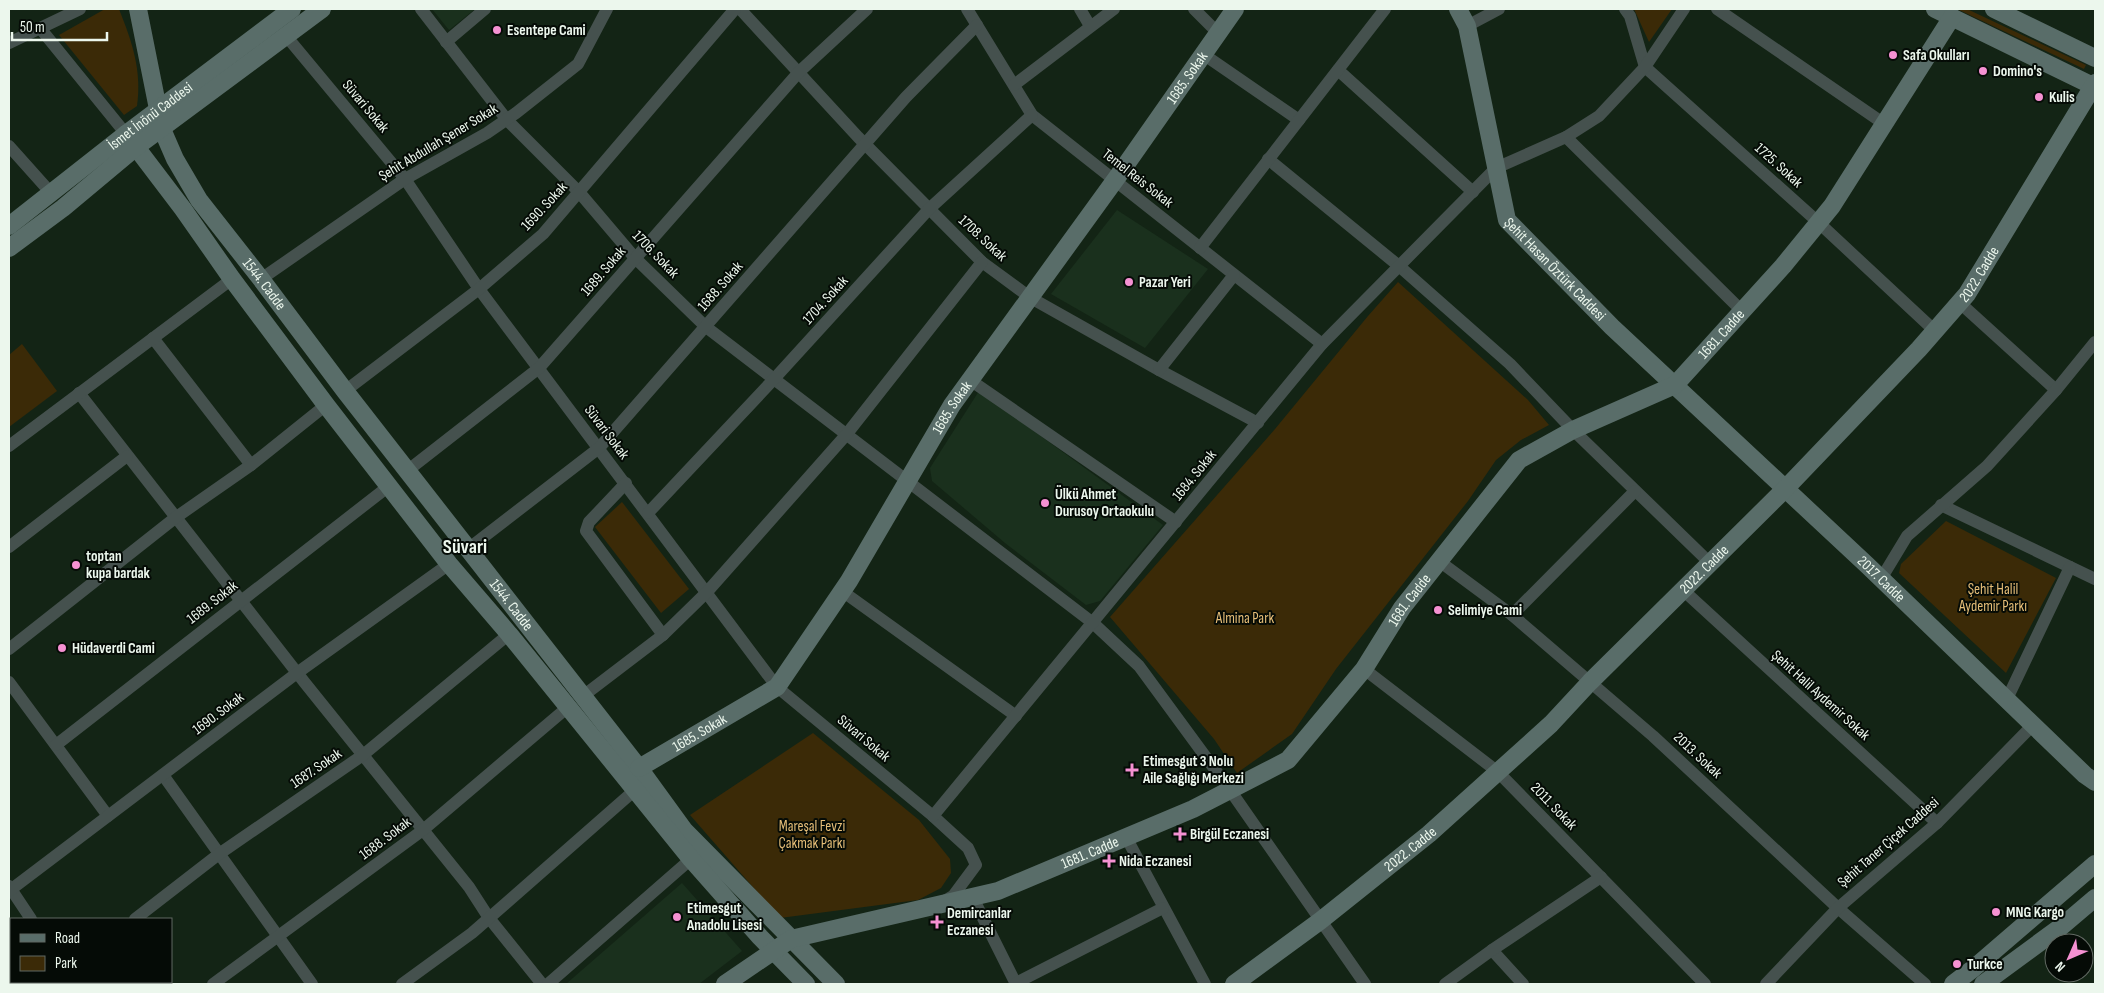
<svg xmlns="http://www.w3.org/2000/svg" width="2104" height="993" viewBox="0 0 2104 993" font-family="'Sofia Sans Condensed',sans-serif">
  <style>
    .built { fill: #1a301d }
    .green { fill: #3b2a07 }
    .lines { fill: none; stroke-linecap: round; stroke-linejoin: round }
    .street { stroke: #45514e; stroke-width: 12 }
    .secondary { stroke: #596d69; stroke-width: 18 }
    .poi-dot { fill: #f591d2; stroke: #050b06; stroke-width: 2 }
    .labels { text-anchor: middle; stroke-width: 4; stroke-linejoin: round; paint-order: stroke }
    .poi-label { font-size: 15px; font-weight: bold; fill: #ecf7ed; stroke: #050b06; text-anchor: start }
    .street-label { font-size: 15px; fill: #ecf7ed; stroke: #050b06 }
    .park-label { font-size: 15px; fill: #e6be78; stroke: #050b06 }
    .district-label { font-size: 20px; font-weight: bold; fill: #ecf7ed; stroke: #050b06 }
  </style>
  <rect width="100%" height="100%" fill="#132415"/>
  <g class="built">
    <path d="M432 9H475L449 30Z"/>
    <path d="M1117 210 1208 269 1145 348 1051 294Z"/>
    <path d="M979 391 1163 525 1100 601 1086 605 1005 543 932 481 930 468Z"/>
    <path d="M682 883 742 951 699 984H566Z"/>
  </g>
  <g class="green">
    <path d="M105 9H119C132 42 142 70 137 106L124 115 59 35Z"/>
    <path d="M1634 9H1672L1649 42Z"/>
    <path d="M1957 9H1967L2086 65 2084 69Z"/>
    <path d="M1398 282 1528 400 1549 425 1521 440 1496 460 1468 501 1336 669 1292 734 1237 773 1214 739 1110 617 1275 429 1368 316Z"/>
    <path d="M22 344 57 391 9 427V355Z"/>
    <path d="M622 502 689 589 661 613 595 527Z"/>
    <path d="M1946 521 2056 578 2006 673 1899 573 1901 564Z"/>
    <path d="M813 733 919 820 950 859 951 873 941 888 918 900 780 918 690 815Z"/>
  </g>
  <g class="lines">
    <g class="street">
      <path d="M421 9 507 120 579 192 635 258 706 327 1093 623 1139 666 1230 790 1365 984"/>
      <path d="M740 9 858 137 982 262 1031 298 1159 370 1258 423"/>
      <path d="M967 9 1032 115 1322 344"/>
      <path d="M1080 9 1090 26"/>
      <path d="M1194 9 1218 33"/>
      <path d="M1625 9 1630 16 1645 67 1818 222 1935 331"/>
      <path d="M1717 9 1883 123"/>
      <path d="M1467 26 1499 9"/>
      <path d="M40 28 126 134"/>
      <path d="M287 37 405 179 479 289 777 687 933 816 968 848 976 865 953 896 943 902"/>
      <path d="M446 42 485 9"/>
      <path d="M9 43 80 9"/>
      <path d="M1203 54 1299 120"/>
      <path d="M1338 70 1473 192"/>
      <path d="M1014 85 1114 9"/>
      <path d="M1566 137 1742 311"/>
      <path d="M9 146 51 193"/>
      <path d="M1268 159 1399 266 1510 364 1573 430 1710 563"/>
      <path d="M1200 248 1385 9"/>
      <path d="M261 279 405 179 487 133 516 113 578 64 607 9"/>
      <path d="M1960 303 2056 390"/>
      <path d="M153 338 251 465"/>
      <path d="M1159 370 1234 275"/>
      <path d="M970 380 1176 522"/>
      <path d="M345 391 479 289 543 234 735 9"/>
      <path d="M79 393 305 683 469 887 489 918 542 984"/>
      <path d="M9 446 232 279"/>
      <path d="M407 471 539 368 799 72 867 9"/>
      <path d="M626 483 589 522 586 531 663 635"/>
      <path d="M1941 505 2095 579"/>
      <path d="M648 513 774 379 929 209 1032 115"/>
      <path d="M9 547 127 456"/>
      <path d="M468 549 599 448 906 97 977 25"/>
      <path d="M1439 561 1512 615 1653 736 1838 908 1925 984"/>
      <path d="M1881 579 1907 536 1987 466 2056 390 2095 342"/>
      <path d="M1683 590 1937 823"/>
      <path d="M842 591 1016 716"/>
      <path d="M1512 615 1635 491"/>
      <path d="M9 649 175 518 251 465 326 405"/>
      <path d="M1364 669 1498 772 1705 984"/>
      <path d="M9 682 108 816"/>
      <path d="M583 696 663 635 707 592 846 435 982 262"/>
      <path d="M2007 699 2070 567"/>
      <path d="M56 745 389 486"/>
      <path d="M163 775 312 984"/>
      <path d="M933 816 1322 344 1496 168 1566 137 1599 116 1645 67 1684 9"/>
      <path d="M1126 837 1205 984"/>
      <path d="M9 886 31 919"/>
      <path d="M9 891 297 673 449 564"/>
      <path d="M973 898 1016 984"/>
      <path d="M135 919 219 854 363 755 509 634"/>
      <path d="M1492 950 1523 984"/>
      <path d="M73 982 74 984"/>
      <path d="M1016 983 1163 908"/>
      <path d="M213 984 423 830 568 707"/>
      <path d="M402 984 472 933 635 790"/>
      <path d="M548 984 691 859"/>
      <path d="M1445 984 1492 950 1601 877"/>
      <path d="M1766 984 1838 908 1937 823 2033 725"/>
    </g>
    <g class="secondary">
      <path id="s1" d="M138 9 162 129 175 159 199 200 261 279 345 391 639 768 684 830 836 984"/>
      <path id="s2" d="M1458 9 1467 26 1507 220 1612 327 1867 565 2085 775 2095 782"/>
      <path d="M1935 9 2095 87"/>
      <path d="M1994 9 2095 58"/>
      <path d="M126 134 183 209 232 279 326 405 449 564 509 634 691 859 760 937 806 984"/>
      <path id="s3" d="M9 226 126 134 292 9"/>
      <path d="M9 248 63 208 136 147 322 9"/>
      <path id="s4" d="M639 768 777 687 849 581 952 405 1118 176 1235 9"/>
      <path id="s5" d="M725 984 791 939 998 891 1193 809 1288 760 1364 669 1402 608 1519 460 1573 430 1675 385 1783 266 1832 206 1952 17"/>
      <path id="s6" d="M1234 984 1320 921 1429 834 1551 724 1590 682 1786 488 1919 349 1967 294 2095 83"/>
      <path d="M1953 984 1974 968 2095 864"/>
      <path d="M1983 984 2062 926 2095 898"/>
    </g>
  </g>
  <g class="poi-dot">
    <circle cx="497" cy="30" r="5"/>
    <circle cx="1893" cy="55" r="5"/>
    <circle cx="1983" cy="71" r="5"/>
    <circle cx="2039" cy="97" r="5"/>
    <circle cx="1129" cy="282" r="5"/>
    <circle cx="1045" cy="503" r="5"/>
    <circle cx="76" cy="565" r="5"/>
    <circle cx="1438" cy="610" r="5"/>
    <circle cx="62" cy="648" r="5"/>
    <path d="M1129.5 762.5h5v5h5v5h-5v5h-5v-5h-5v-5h5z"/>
    <path d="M1177.5 826.5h5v5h5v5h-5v5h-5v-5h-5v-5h5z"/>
    <path d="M1106.5 853.5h5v5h5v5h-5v5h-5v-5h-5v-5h5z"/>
    <circle cx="1996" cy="912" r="5"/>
    <circle cx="677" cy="917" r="5"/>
    <path d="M934.5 914.5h5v5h5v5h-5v5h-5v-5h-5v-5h5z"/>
    <circle cx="1957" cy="964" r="5"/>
  </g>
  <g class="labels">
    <g class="poi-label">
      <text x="507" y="35">Esentepe Cami</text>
      <text x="1903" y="60">Safa Okulları</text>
      <text x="1993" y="76">Domino's</text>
      <text x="2049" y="102">Kulis</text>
      <text x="1139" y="287">Pazar Yeri</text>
      <text x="1055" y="499">Ülkü Ahmet<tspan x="1055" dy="17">Durusoy Ortaokulu</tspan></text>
      <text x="86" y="561">toptan<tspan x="86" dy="17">kupa bardak</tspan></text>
      <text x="1448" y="615">Selimiye Cami</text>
      <text x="72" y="653">Hüdaverdi Cami</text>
      <text x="1143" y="766">Etimesgut 3 Nolu<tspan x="1143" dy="17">Aile Sağlığı Merkezi</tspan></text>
      <text x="1190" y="839">Birgül Eczanesi</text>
      <text x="1119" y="866">Nida Eczanesi</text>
      <text x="687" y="913">Etimesgut<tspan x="687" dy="17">Anadolu Lisesi</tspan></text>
      <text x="2006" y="917">MNG Kargo</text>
      <text x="947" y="918">Demircanlar<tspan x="947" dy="17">Eczanesi</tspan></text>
      <text x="1967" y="969">Turkce</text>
    </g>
    <g class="street-label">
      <text dy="5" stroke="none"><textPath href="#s4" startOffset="895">1685. Sokak</textPath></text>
      <text transform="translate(366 106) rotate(50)" y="5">Süvari Sokak</text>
      <text dy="5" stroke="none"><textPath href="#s3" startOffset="179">İsmet İnönü Caddesi</textPath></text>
      <text transform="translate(438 142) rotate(-31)" y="5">Şehit Abdullah Şener Sokak</text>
      <text transform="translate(1779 165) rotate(42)" y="5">1725. Sokak</text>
      <text transform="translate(1138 178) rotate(38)" y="5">Temel Reis Sokak</text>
      <text transform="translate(544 206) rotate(-47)" y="5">1690. Sokak</text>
      <text transform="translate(983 238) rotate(43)" y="5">1708. Sokak</text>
      <text transform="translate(656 254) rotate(46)" y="5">1706. Sokak</text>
      <text dy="5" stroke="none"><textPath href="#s2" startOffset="286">Şehit Hasan Öztürk Caddesi</textPath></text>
      <text transform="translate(603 271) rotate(-49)" y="5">1689. Sokak</text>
      <text dy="5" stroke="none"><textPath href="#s6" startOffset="1032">2022. Cadde</textPath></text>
      <text dy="5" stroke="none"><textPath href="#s1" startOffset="309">1544. Cadde</textPath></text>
      <text transform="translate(720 286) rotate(-49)" y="5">1688. Sokak</text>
      <text transform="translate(825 300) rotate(-48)" y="5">1704. Sokak</text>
      <text dy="5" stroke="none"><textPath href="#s5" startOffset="1232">1681. Cadde</textPath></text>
      <text dy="5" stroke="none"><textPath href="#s4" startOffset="490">1685. Sokak</textPath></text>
      <text transform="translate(607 432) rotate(53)" y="5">Süvari Sokak</text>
      <text transform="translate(1194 475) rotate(-51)" y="5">1684. Sokak</text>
      <text dy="5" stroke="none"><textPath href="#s6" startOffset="628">2022. Cadde</textPath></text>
      <text dy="5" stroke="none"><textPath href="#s2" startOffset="736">2017. Cadde</textPath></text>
      <text dy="5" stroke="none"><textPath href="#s5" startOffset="812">1681. Cadde</textPath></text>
      <text transform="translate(212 602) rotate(-38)" y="5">1689. Sokak</text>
      <text dy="5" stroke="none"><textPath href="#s1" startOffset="714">1544. Cadde</textPath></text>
      <text transform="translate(1821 695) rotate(42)" y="5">Şehit Halil Aydemir Sokak</text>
      <text transform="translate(218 713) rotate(-37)" y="5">1690. Sokak</text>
      <text dy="5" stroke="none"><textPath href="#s4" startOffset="70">1685. Sokak</textPath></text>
      <text transform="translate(864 738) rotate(40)" y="5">Süvari Sokak</text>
      <text transform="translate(1698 755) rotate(43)" y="5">2013. Sokak</text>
      <text transform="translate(316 768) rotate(-34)" y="5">1687. Sokak</text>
      <text transform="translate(1554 806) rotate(46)" y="5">2011. Sokak</text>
      <text transform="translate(385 838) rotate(-37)" y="5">1688. Sokak</text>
      <text transform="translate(1888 842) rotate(-41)" y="5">Şehit Taner Çiçek Caddesi</text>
      <text dy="5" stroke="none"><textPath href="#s6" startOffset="222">2022. Cadde</textPath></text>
      <text dy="5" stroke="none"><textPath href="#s5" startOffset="392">1681. Cadde</textPath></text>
    </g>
    <g class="park-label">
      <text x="1993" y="594">Şehit Halil<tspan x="1993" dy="17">Aydemir Parkı</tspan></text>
      <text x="1245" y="623">Almina Park</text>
      <text x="812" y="831">Mareşal Fevzi<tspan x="812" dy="17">Çakmak Parkı</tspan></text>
    </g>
    <g class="district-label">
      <text x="465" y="553">Süvari</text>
    </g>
  </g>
  <rect width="2104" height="993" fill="none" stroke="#ecf7ed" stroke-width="20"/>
  <rect x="10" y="918" width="162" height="65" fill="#050b06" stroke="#616962"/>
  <rect x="20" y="934" width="25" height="8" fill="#596d69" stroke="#616962"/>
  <text x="55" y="943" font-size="15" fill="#ecf7ed">Road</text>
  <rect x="20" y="956" width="25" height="15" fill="#3b2a07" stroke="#616962"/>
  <text x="55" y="968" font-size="15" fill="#ecf7ed">Park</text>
  <g transform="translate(2069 958) rotate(225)"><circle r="24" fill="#050b06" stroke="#616962"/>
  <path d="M0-4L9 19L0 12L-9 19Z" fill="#f591d2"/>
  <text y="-8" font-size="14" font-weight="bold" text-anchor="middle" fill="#ecf7ed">N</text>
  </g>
  <path d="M12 32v8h95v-8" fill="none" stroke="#ecf7ed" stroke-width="2.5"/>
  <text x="20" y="32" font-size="15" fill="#ecf7ed" stroke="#050b06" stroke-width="4" paint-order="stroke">50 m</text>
</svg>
